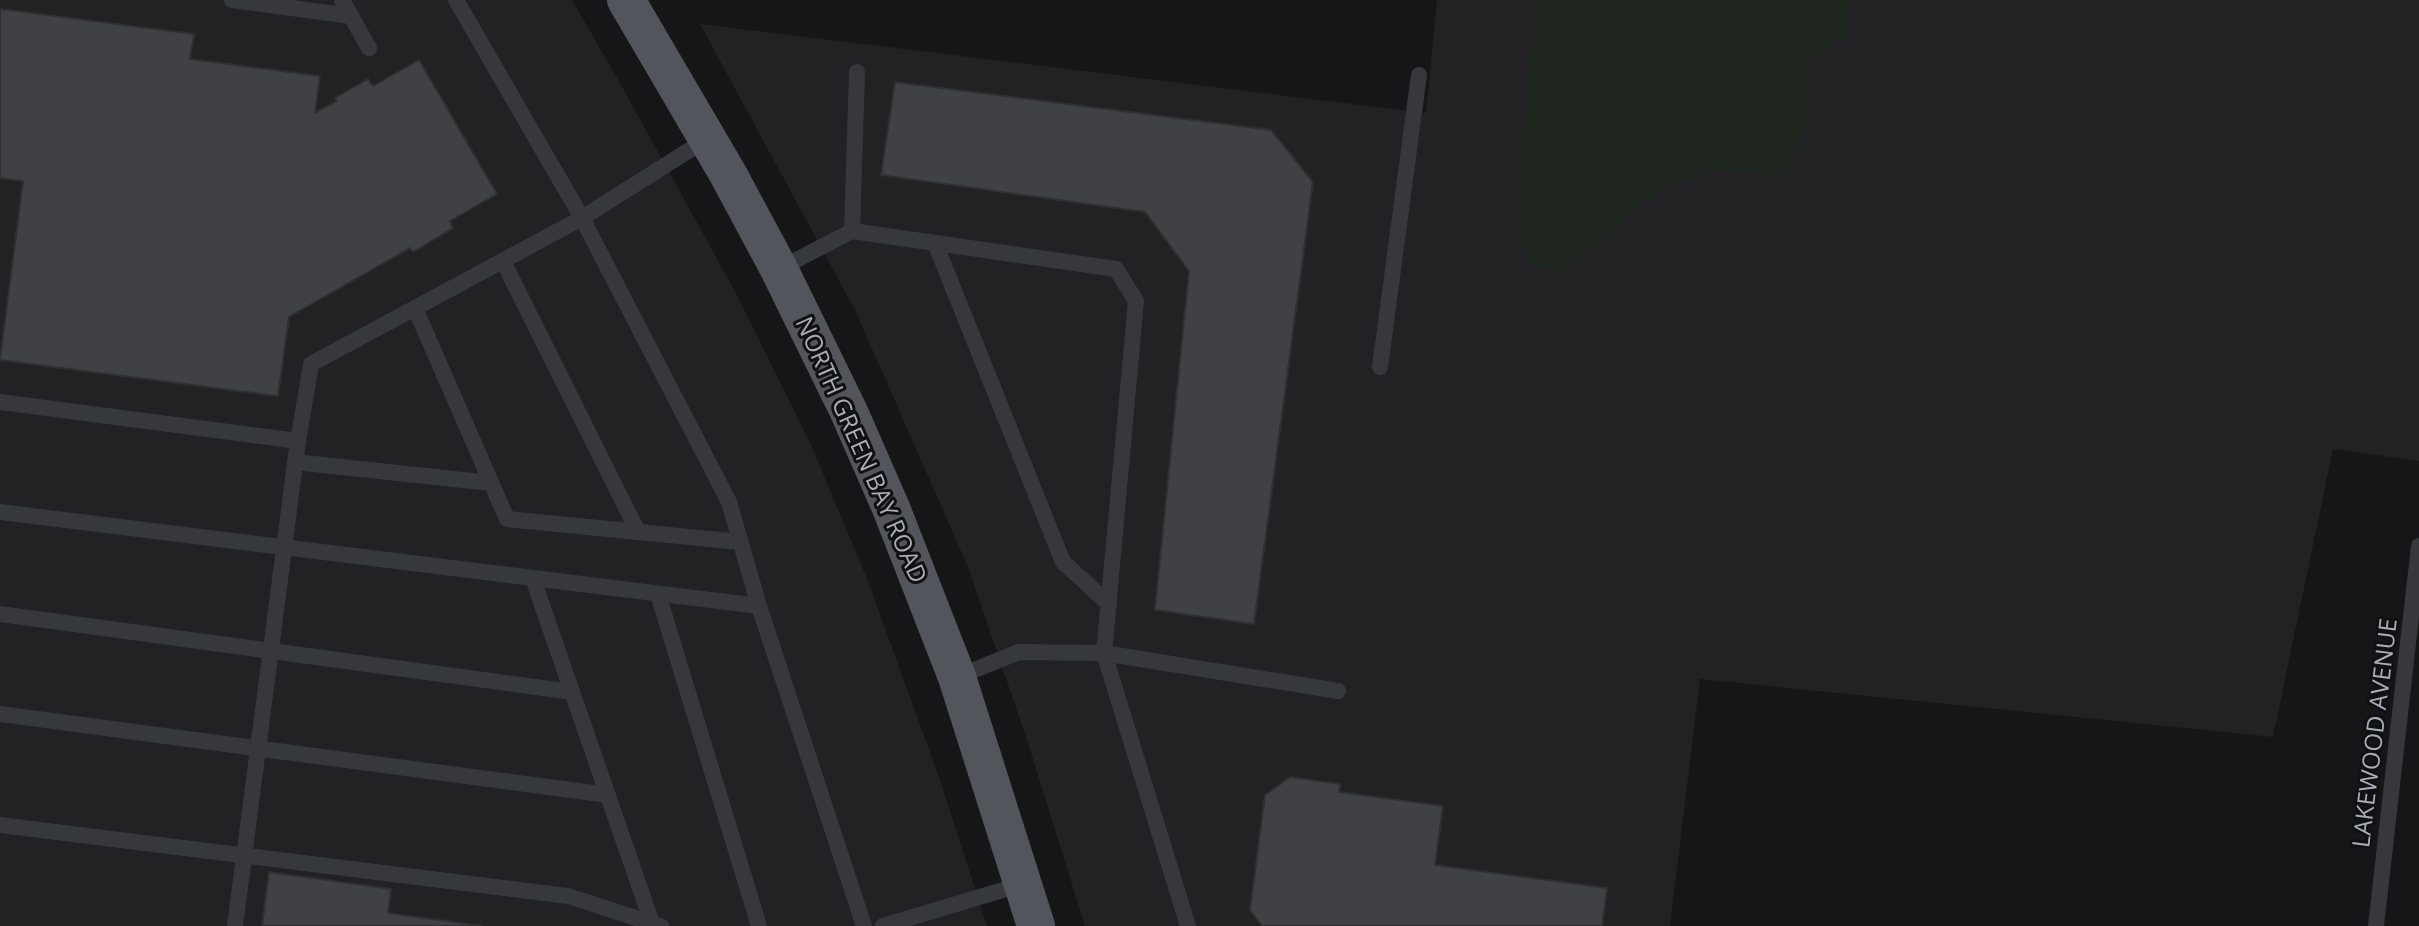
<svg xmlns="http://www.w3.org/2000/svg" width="2419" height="926" viewBox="0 0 2419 926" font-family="'Open Sans',sans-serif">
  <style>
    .built { fill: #222225 }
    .green { fill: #1e261f }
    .building { fill: #404145; stroke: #303034; stroke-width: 2 }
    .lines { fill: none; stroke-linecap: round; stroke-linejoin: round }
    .lane { stroke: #37383d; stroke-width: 16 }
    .primary { stroke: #53555c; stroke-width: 38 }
    .labels { text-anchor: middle; stroke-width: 6; stroke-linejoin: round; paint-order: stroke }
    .street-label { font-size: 24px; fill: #a8adb8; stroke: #111113 }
  </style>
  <rect width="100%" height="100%" fill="#161618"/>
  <g class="built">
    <path d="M0 0H572L616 76 736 293 812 447 868 581 941 783 987 926H0Z"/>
    <path d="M1437 0H2419V461L2333 449 2273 737 1700 679 1670 926H1085L1027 740 968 567 855 310 700 24 1426 113Z"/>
  </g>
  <path class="green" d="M1535 0H1851L1846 36 1806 62 1802 145 1778 176 1719 169 1663 186 1564 271 1532 264 1515 232Z"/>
  <g class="building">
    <path d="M0 9 194 34 190 59 320 76 315 113 337 101 335 98 368 79 373 86 419 60 497 194 450 221 453 228 413 252 410 248 289 317 278 396 0 360 23 181 0 178Z"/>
    <path d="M895 82 1271 130 1313 182 1254 624 1155 610 1189 271 1145 212 881 175Z"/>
    <path d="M1290 777 1340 784 1339 792 1443 806 1435 865 1607 888 1602 926H1262L1250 910 1265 795Z"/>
    <path d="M269 872 391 889 388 913 483 926H262Z"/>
  </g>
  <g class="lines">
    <g class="lane">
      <path d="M232 0 351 16"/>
      <path d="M342 0 369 48"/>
      <path d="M456 0 582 218 729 502 759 606 864 926"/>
      <path d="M852 231 857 72"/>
      <path d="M935 243 1063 562 1109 604"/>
      <path d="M503 261 638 532"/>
      <path d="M779 269 852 231 1116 269 1136 301 1104 653 1019 652 957 677"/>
      <path d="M415 308 507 519 740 542"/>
      <path d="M1380 367 1419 75"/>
      <path d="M0 402 298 441"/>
      <path d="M295 462 491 483"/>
      <path d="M0 512 759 606"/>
      <path d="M533 579 652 923"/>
      <path d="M658 594 759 926"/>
      <path d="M0 614 572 692"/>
      <path d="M0 714 608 795"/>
      <path d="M0 825 568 896 661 926"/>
      <path d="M235 926 298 441 311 364 582 218 707 139"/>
      <path d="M883 926 1023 884"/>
      <path d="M1188 926 1104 653 1338 691"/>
      <path d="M2376 926 2419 546"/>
    </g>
    <path class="primary" d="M626 0 728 174 779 269 849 412 891 508 957 677 1036 926"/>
  </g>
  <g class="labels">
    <g class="street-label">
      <text transform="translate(861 450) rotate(66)" y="8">NORTH GREEN BAY ROAD</text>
      <text transform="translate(2375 733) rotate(-83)" y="8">LAKEWOOD AVENUE</text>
    </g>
  </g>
</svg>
